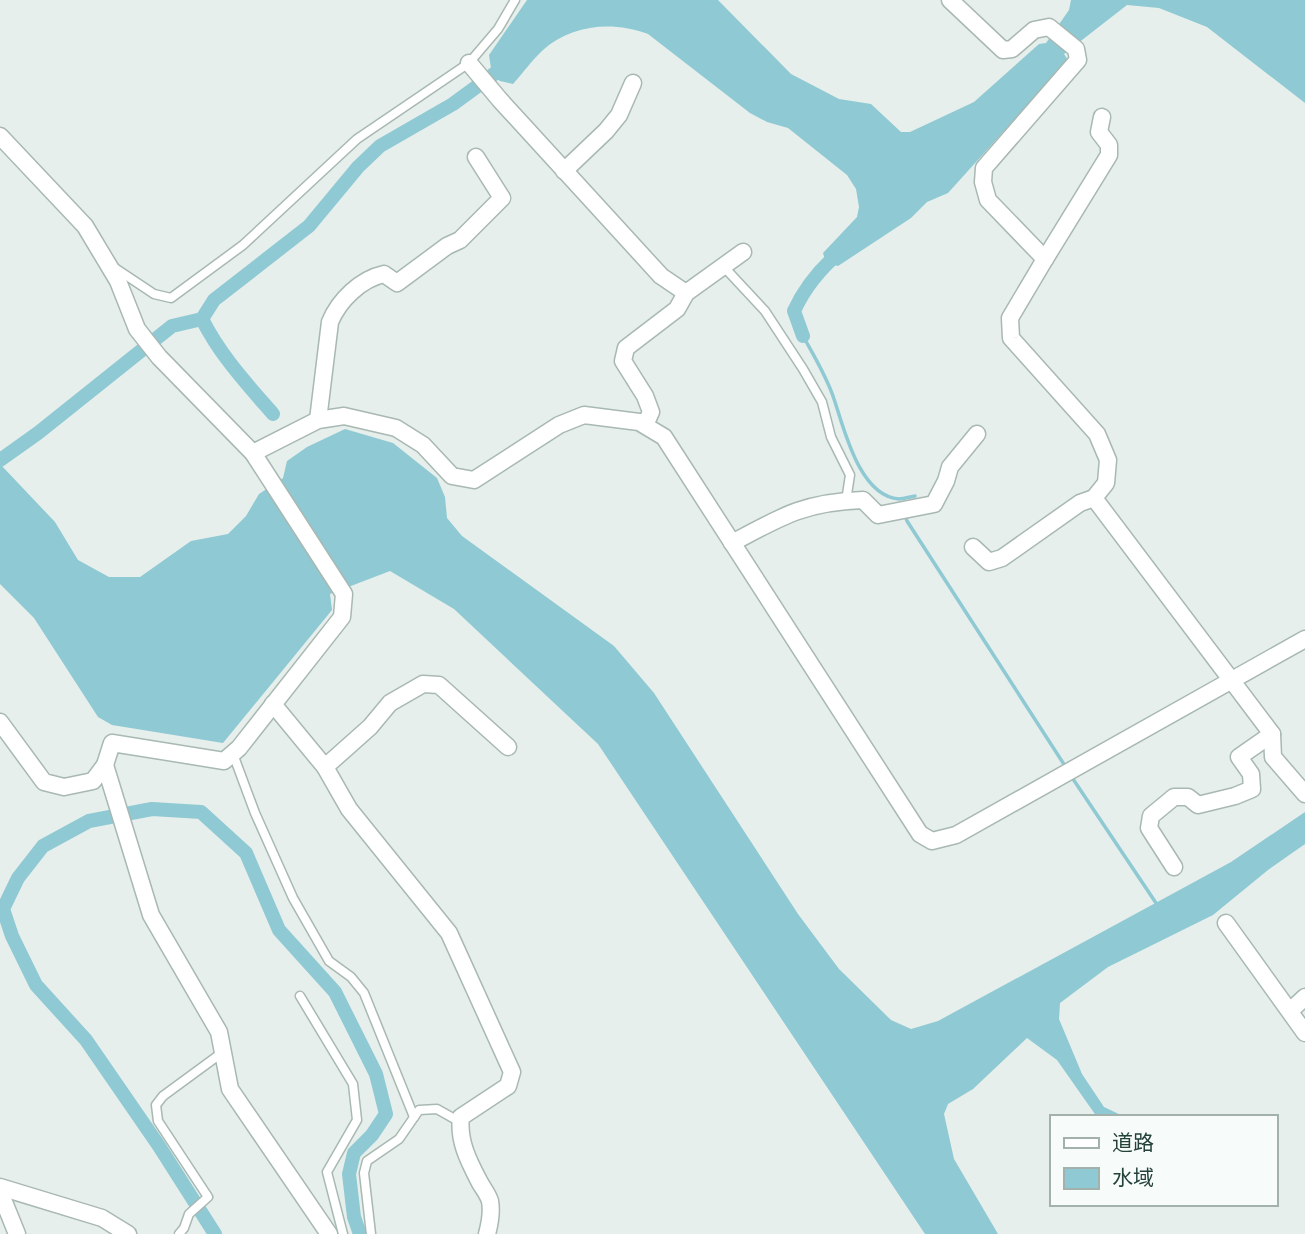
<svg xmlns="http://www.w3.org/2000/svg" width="1305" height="1234" viewBox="0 0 1305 1234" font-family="'Fira Sans Condensed','Noto Sans SC',sans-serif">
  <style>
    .water { fill: #8ec9d4 }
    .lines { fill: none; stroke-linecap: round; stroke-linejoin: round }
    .stream { stroke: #8ec9d4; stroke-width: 3.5 }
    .canal { stroke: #8ec9d4; stroke-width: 14 }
    .service-casing { stroke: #a8b8b2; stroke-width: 11 }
    .minor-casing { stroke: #a8b8b2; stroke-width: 19 }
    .service { stroke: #fff; stroke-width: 8 }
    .minor { stroke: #fff; stroke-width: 16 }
  </style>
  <rect width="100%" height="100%" fill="#e6efeb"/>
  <g class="water">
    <path d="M527 0H718L791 74 839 99 871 104 901 132H910L974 102 1039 44 1046 43 1069 10 1071 0H1305V103L1207 27 1159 8 1127 5 1064 54 1068 60 948 193 927 202 911 218 838 266 826 263 823 253 857 217 859 207 856 189 847 175 788 128 767 122 750 113 648 34C613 21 572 24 543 50 532 60 523 73 513 84L500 81 492 75 489 55Z"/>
    <path d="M345 429 393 443 437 478 445 497 447 518 462 536 614 646 654 693 798 914 839 969 891 1020 911 1029 938 1021 1231 862 1305 812V844L1268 870 1213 915 1108 967 1060 1003 1059 1019 1082 1074 1104 1107 1125 1117H1097L1057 1060 1027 1038 973 1089 948 1104 944 1114 954 1159 998 1234H925L598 744 454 609 390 571 330 594 332 610 223 743 112 725 98 717 34 618 0 584V464L55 522 78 560 109 577H140L191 541 228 534 246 516 259 494 283 478 287 461 307 447Z"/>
  </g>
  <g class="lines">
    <g class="stream">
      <path d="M803 336C814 356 827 377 834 399 844 428 859 496 899 499 903 499 910 497 915 496"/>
      <path d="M904 513 907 521 1067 769"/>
      <path d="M1071 776 1158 906"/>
    </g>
    <g class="canal">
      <path d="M803 336 794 311C805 287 822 267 841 251"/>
      <path d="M273 414C246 383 220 355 202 319L214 300 309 226 358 167 380 146 453 104 498 71 505 63"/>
      <path d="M0 460 38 433 172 326 202 319"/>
      <path d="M215 1234 159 1146 86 1040 36 985 12 936 3 909 18 878 43 846 89 821 152 809 201 812 246 853 279 930 335 992 376 1074 386 1114 372 1135 354 1153 349 1174 354 1217 360 1234"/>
    </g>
    <g class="service-casing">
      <g id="service">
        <path d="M724 267 765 311 803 369 822 402 831 437 850 475 846 501"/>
        <path d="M115 268 154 294 171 298 243 245 357 139 469 63 498 29 515 0"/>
        <path d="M233 754 255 813 293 898 329 961 351 977 364 993 414 1117"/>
        <path d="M300 996 353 1084 357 1120 327 1172 343 1234"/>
        <path d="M179 1234 184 1228 189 1214 208 1197 158 1121 156 1105 163 1096 223 1052"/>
        <path d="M371 1234 364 1173 367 1161 399 1139 419 1110 437 1109 460 1122"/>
      </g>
    </g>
    <g class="minor-casing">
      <g id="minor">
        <path d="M950 0 1003 50 1012 49 1034 30 1049 27 1076 49 1078 60 984 168 983 182 988 200 1045 259 1010 318 1011 338 1097 434 1108 460 1106 483 1094 498 1080 503 1002 558 989 562 973 547"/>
        <path d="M469 63 500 100 661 276 686 293"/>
        <path d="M0 136 85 226 118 281 137 329 159 357 253 453 344 594 342 617 239 748 224 761 112 743 105 765 93 781 64 787 44 782 0 722"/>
        <path d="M564 171 606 131 619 115 633 83"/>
        <path d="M1045 259 1109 155V145L1099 132 1102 117"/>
        <path d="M318 420 330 322C339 300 361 279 384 274L397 283 447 246 460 240 502 198 476 157"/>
        <path d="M645 425 651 412 645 396 623 361 626 348 677 309 686 293 743 252"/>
        <path d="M253 453 318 420 344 416 396 428 423 445 452 476 474 480 559 425 584 415 639 422 664 437 920 834 932 841 956 835 1305 639"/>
        <path d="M1094 498 1272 734 1239 757 1251 774 1252 789 1235 796 1198 805 1188 797H1174L1151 816 1149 828 1174 867"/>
        <path d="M732 543C782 516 805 502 863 500L878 515 934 504 946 481 950 467 977 434"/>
        <path d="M273 704 325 767 349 809 449 933 512 1072 508 1086 461 1117C458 1140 468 1160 479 1181 482 1187 488 1194 490 1201 492 1212 490 1223 487 1234"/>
        <path d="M1272 734 1273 757 1305 794"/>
        <path d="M105 765 151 915 219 1032 230 1089 329 1234"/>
        <path d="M325 767 370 727 390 703 423 684 439 685 508 747"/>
        <path d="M1226 923 1305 1033"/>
        <path d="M1290 1011 1305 997"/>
        <path d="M0 1187 102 1218 128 1234"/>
        <path d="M0 1192 17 1234"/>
      </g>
    </g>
    <use href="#service" class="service"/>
    <use href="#minor" class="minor"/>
  </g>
  <rect x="1050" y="1115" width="228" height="91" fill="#f7fbf9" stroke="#a3b1ad" stroke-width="2"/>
  <rect x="1064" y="1138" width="35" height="10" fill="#ffffff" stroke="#a3b1ad" stroke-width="2"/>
  <text x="1112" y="1150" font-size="21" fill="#24423a">道路</text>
  <rect x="1064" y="1168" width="35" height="21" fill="#8ec9d4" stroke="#a3b1ad" stroke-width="2"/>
  <text x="1112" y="1185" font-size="21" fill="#24423a">水域</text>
</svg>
